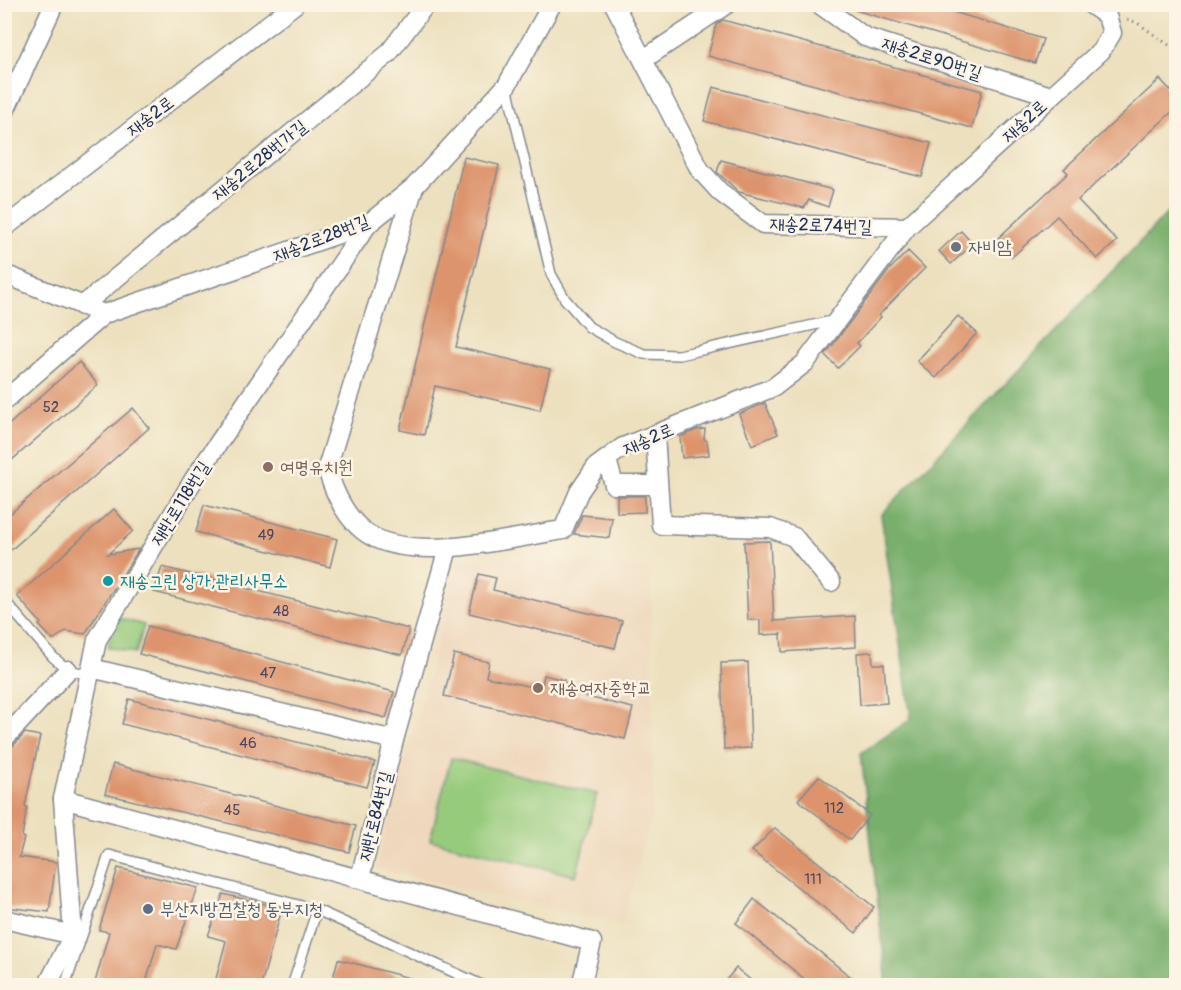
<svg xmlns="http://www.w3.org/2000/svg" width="1181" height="990" viewBox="0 0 1181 990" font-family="Pangolin,'Poor Story',sans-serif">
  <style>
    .built { fill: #eed7bb }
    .green { fill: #96cb7c; stroke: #587d6d; stroke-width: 1.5 }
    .forest { fill: #78af6c; stroke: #4a6f65; stroke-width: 1.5 }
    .building { fill: #dd946d }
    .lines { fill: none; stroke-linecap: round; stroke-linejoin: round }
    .lane-casing { stroke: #84888e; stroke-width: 12 }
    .street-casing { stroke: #84888e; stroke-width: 21 }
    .path { stroke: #84888e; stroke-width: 3; stroke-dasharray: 1.5 4.5; stroke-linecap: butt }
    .lane { stroke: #fff; stroke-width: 9 }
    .street { stroke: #fff; stroke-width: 18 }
    .worship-dot { fill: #6b7280; stroke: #fcf5e5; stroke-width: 2 }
    .education-dot { fill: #8d6e63; stroke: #fcf5e5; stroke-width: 2 }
    .culture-dot { fill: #0f9aa8; stroke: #fcf5e5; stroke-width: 2 }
    .service-dot { fill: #5c6f8a; stroke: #fcf5e5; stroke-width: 2 }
    .labels { text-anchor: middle; stroke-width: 5; stroke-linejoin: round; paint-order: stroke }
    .number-label { font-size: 15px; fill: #4c4862 }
    .street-label { font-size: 18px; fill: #1b2f5e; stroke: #fcf5e5 }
    .worship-label { font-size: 18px; fill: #5b616d; stroke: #fcf5e5; text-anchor: start }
    .education-label { font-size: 18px; fill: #785e54; stroke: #fcf5e5; text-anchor: start }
    .culture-label { font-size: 18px; fill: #0d838f; stroke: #fcf5e5; text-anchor: start }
    .service-label { font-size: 18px; fill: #4e5e75; stroke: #fcf5e5; text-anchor: start }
  </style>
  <rect width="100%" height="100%" fill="#fcf5e5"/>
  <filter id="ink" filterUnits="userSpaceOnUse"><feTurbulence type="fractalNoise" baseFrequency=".0167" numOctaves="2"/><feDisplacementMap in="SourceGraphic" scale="12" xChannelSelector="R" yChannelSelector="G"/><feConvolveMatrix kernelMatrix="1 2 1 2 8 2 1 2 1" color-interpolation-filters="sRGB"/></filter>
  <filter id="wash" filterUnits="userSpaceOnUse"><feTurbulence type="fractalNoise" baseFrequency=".008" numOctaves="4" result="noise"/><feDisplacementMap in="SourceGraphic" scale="24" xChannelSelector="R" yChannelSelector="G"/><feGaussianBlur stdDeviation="1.35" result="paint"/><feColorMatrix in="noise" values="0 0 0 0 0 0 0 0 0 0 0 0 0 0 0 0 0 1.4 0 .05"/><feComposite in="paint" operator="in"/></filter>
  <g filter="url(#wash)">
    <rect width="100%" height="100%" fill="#ece0be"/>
    <path class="built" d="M460 557 651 568 653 809 622 925 376 869Z"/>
    <g class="green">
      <path d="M116 617 144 625 136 653 108 647Z"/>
      <path d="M451 758 597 794 576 876 430 840Z"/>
    </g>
    <path class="forest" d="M1176 204V985H887L861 753 911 719 881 515Z"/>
    <g id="blocks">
      <g class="building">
        <path d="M849 4H927L1043 39 1035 63 848 8Z"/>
        <path d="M723 20 982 91 972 128 708 56 716 25Z"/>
        <path d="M1160 79 1176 96V108L1078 200 1117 241 1097 259 1057 216 1012 257 996 240 1068 173 1064 169Z"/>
        <path d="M713 87 931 143 922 177 704 121Z"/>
        <path d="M464 157 499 165 456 347 550 369 540 410 435 386 424 435 400 430Z"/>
        <path d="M721 160 833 190 828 207 809 200 804 208 739 192 717 172Z"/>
        <path d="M961 231 973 244 951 264 939 251Z"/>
        <path d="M908 251 925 268 879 315 881 317 857 343 860 346 838 368 825 355 890 269Z"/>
        <path d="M958 316 977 333 936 378 917 361Z"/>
        <path d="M79 362 98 385 4 467V429Z"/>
        <path d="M765 403 778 434 752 445 739 414Z"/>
        <path d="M133 408 149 428 4 556V519Z"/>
        <path d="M705 429 704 439 707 441 709 455 682 458 680 437 696 430Z"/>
        <path d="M617 496H645V512L617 513Z"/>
        <path d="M204 505 337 539 330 567 196 532Z"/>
        <path d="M114 509 133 531 108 554 139 549 85 634 66 631 53 640 39 625 41 623 17 596Z"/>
        <path d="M582 515 612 518 609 538 574 534Z"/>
        <path d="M770 541 774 621 855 616 856 647 782 652 781 634 760 635V620H748L744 542Z"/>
        <path d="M162 567 409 629 402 655 154 592Z"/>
        <path d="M479 574 496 578 493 590 622 621 615 648 469 613Z"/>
        <path d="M148 626 394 692 386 718 139 654Z"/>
        <path d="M872 652 873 664H884L887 703 860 705 857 653Z"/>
        <path d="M454 654 489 662 486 677 541 689 544 675 564 680 563 682 570 684 567 692 633 708 625 739 444 696Z"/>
        <path d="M748 662 751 748 724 749 721 663Z"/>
        <path d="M129 699 375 762 367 787 122 724Z"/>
        <path d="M25 733 40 736 25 806 27 807 22 837 24 838 19 857 56 862 49 912 4 907V809L7 796H4V750L12 747Z"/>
        <path d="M113 764 356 826 349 852 105 794Z"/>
        <path d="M819 776 870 815 850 840 798 800Z"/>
        <path d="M775 828 874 907 856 933 752 851Z"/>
        <path d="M118 868 198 888 176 949 157 944 145 986H94L109 932 99 930Z"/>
        <path d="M223 894 282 908 261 986H214L226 941 208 936Z"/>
        <path d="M754 899 862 986H813L736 923Z"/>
        <path d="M338 959 421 981 420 986H331Z"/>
        <path d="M736 968 758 986H721Z"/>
      </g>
    </g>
  </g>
  <g filter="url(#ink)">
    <use href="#blocks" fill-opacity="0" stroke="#84888e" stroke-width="1.5"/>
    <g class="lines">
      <g class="lane-casing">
        <g id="lane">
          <path d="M507 86 551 274 565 299 589 327 615 342 644 354 679 355 836 320"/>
          <path d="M4 600 53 657 68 670 90 675"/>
          <path d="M65 986 109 855 317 910 484 986"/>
          <path d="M292 986 317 910"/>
        </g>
      </g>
      <g class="street-casing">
        <g id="street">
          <path d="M614 4 700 170 720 192 763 224 907 227"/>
          <path d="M819 4 865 37 1051 96"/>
          <path d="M644 59 727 4"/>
          <path d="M4 113 54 4"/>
          <path d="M414 187 327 468C334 494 349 526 375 538 423 561 511 538 563 530L579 492 596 467 623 447 774 387 805 363 907 227 1101 51 1112 33 1107 16 1090 4"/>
          <path d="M4 228 295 4"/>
          <path d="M4 274 104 314 368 224 414 187 507 85 552 4"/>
          <path d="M82 306 388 54 426 4"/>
          <path d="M4 401 104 314"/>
          <path d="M655 435 661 525 770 528 794 537 831 582"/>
          <path d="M607 460 614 485H657"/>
          <path d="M91 668 394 740"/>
          <path d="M4 739 68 670"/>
          <path d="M63 799 592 942 581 986"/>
          <path d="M360 878 394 740 448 548"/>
          <path d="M4 919 73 935"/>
          <path d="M47 986 73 935 63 799 97 640 194 479 368 224"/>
        </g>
      </g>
      <path class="path" d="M1127 20 1136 22 1176 50"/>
      <use href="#lane" class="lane"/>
      <use href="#street" class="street"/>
    </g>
  </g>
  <circle class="worship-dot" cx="956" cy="247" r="6"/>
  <g class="education-dot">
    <circle cx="268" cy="467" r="6"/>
    <circle cx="538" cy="688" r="6"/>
  </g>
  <circle class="culture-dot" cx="108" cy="581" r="6"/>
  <circle class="service-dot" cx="148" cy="909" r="6"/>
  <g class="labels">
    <g class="number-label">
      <text x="51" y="412">52</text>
      <text x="266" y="540">49</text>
      <text x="281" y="616">48</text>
      <text x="268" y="678">47</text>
      <text x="248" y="748">46</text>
      <text x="834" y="813">112</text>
      <text x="232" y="815">45</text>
      <text x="813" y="884">111</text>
    </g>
    <g class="street-label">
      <text transform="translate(932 58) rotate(18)" y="6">재송2로90번길</text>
      <text transform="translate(150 116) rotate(-37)" y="6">재송2로</text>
      <text transform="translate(1024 121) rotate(-42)" y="6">재송2로</text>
      <text transform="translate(259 160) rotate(-39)" y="6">재송2로28번가길</text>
      <text transform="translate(821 225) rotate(2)" y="6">재송2로74번길</text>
      <text transform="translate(321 238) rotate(-21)" y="6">재송2로28번길</text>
      <text transform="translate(648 439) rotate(-24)" y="6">재송2로</text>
      <text transform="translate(180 503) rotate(-58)" y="6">재반로118번길</text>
      <text transform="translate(375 816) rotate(-76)" y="6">재반로84번길</text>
    </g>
    <g class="worship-label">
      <text x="968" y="253">자비암</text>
    </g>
    <g class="education-label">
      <text x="280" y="473">여명유치원</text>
      <text x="550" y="694">재송여자중학교</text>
    </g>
    <g class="culture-label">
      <text x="120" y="587">재송그린 상가,관리사무소</text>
    </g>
    <g class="service-label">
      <text x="160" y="915">부산지방검찰청 동부지청</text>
    </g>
  </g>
  <rect width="1181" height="990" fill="none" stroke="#fcf5e5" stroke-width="24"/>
</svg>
